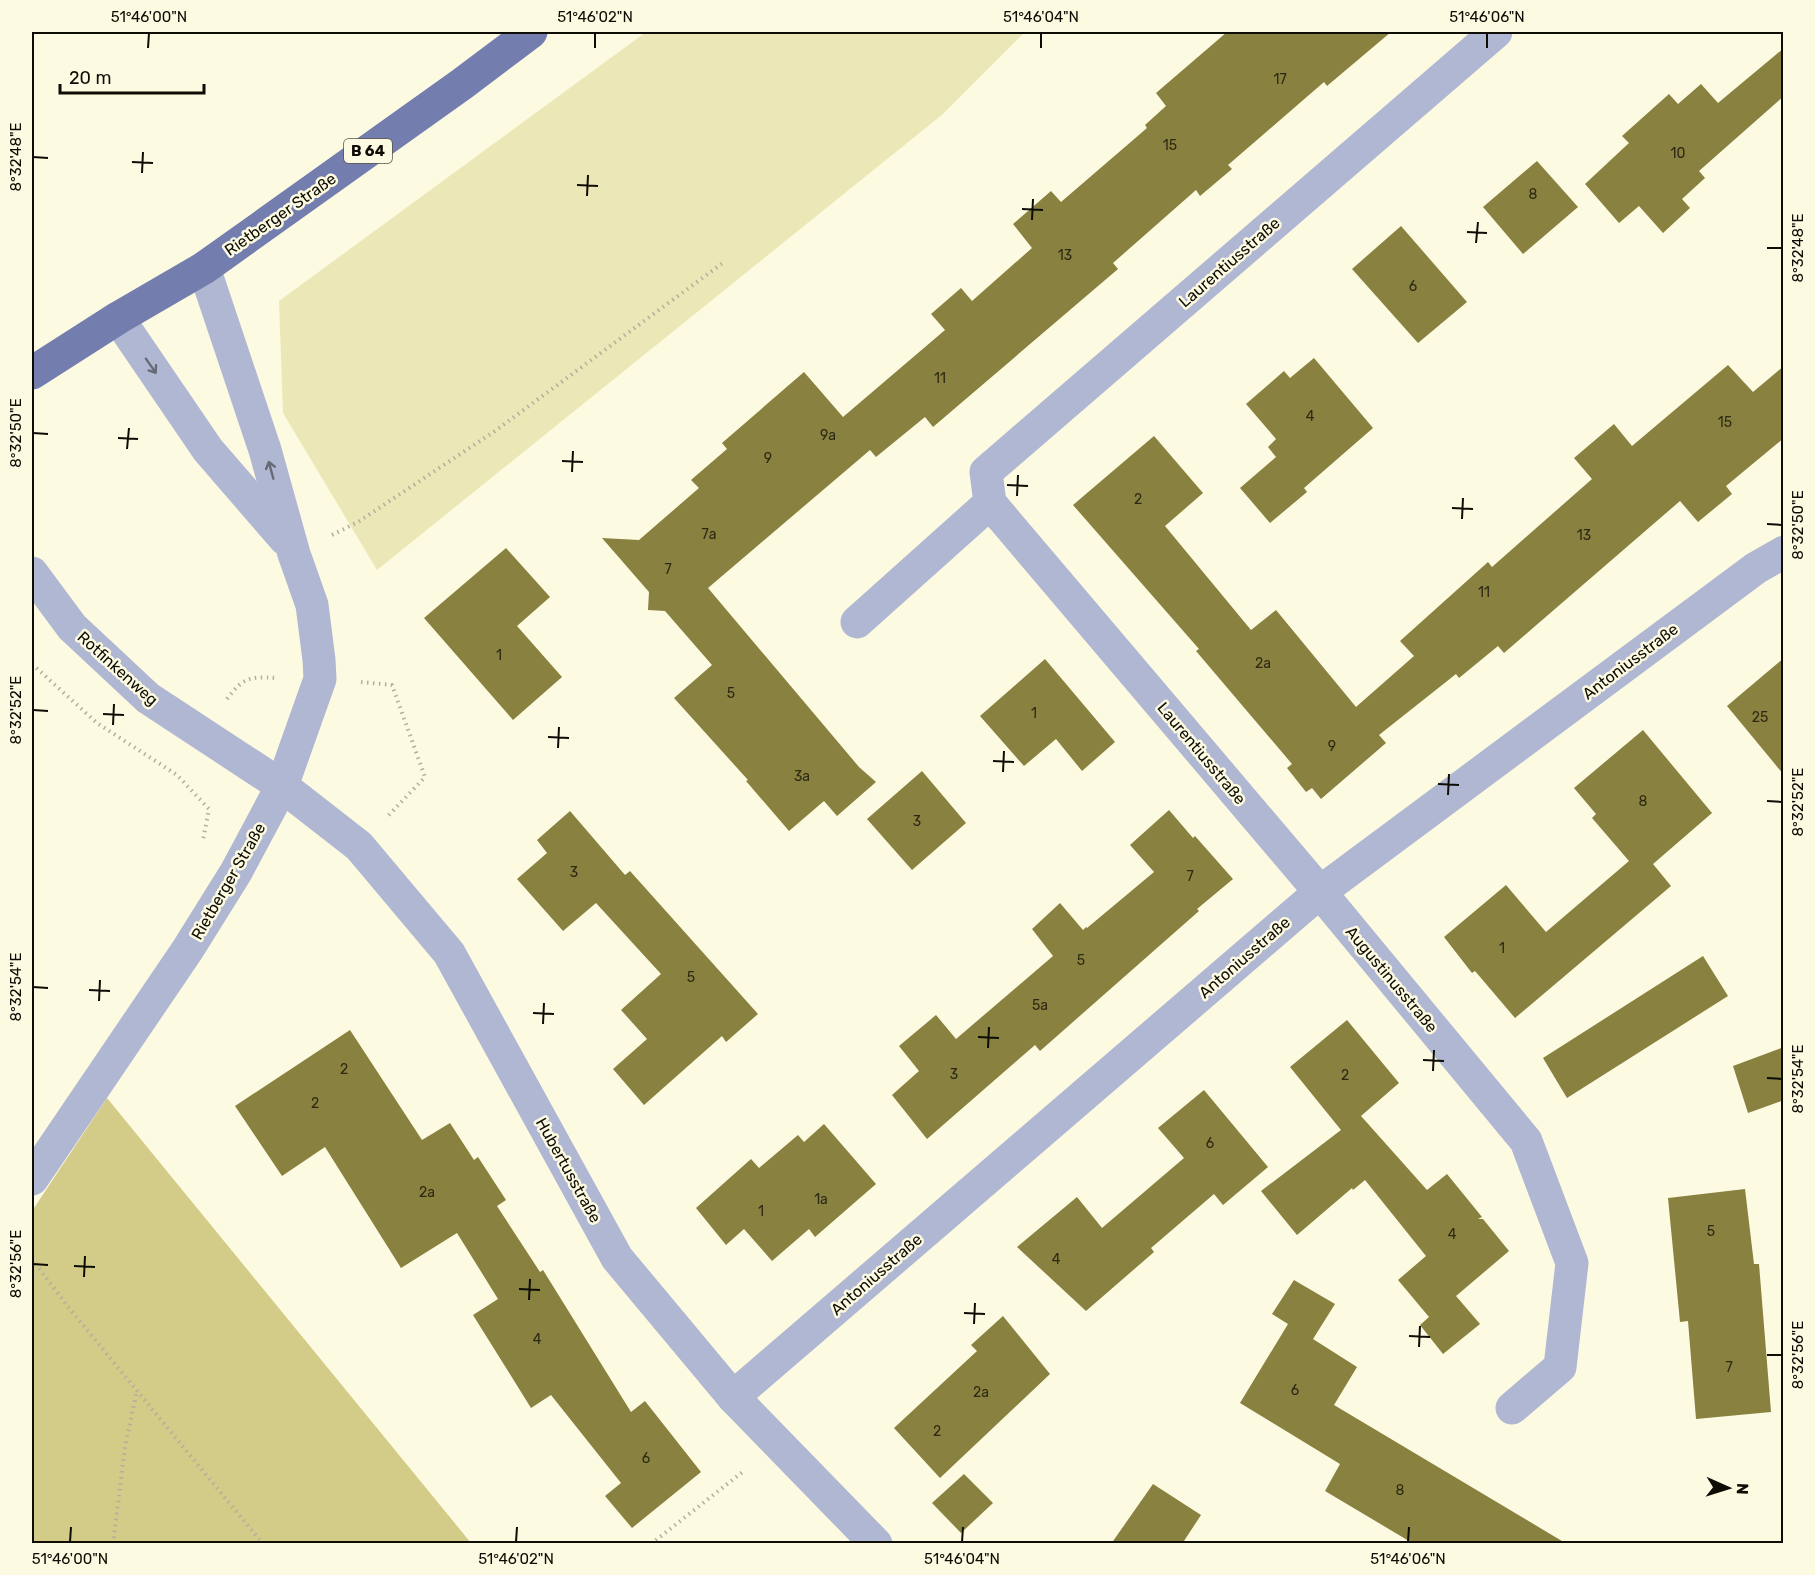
<svg xmlns="http://www.w3.org/2000/svg" width="1815" height="1575" viewBox="0 0 1815 1575" font-family="Rubik,sans-serif">
  <style>
    .green { fill: #ece7b6 }
    .forest { fill: #d3cb88 }
    .building { fill: #89813f }
    .lines { fill: none; stroke-linecap: round; stroke-linejoin: round }
    .path { stroke: #b2af9c; stroke-width: 4; stroke-dasharray: 1.5 4.5; stroke-linecap: butt }
    .minor { stroke: #b0b7d2; stroke-width: 33 }
    .major { stroke: #737eaf; stroke-width: 33 }
    .oneway { stroke: #676a76 }
    .ticks { fill: none; stroke: #0e0d05; stroke-width: 2 }
    .labels { text-anchor: middle; stroke-width: 5; stroke-linejoin: round; paint-order: stroke }
    .number-label { font-size: 14px; fill: #2d2a14 }
    .shield { fill: #fdfae2; stroke: #565447; stroke-width: 1.5 }
    .shield-label { font-size: 15px; font-weight: bold; fill: #0e0d05 }
    .street-label { font-size: 16px; fill: #0e0d05; stroke: #fdfae2 }
    .neatline { fill: none; stroke: #0e0d05; stroke-width: 2 }
    .ticks-label { font-size: 15px; text-anchor: middle; fill: #0e0d05 }
  </style>
  <rect width="100%" height="100%" fill="#fdfae2"/>
  <path class="green" d="M646 32H1025L943 114 377 570 283 413 279 301Z"/>
  <path class="forest" d="M107 1098 471 1543 32 1544V1211Z"/>
  <g class="building">
    <path d="M1227 32H1391L1327 86 1324 82 1228 165 1232 169 1200 196 1196 190 1113 263 1118 269 933 427 925 417 876 457 870 450 708 588 859 767 876 782 837 816 824 801 789 831 746 781 748 780 674 698 712 665 665 611 648 610 649 592 602 538 639 540 699 488 691 480 727 449 722 443 804 372 843 417 945 330 931 314 961 288 972 301 1032 248 1013 224 1051 191 1061 202 1147 128 1145 125 1166 106 1156 93Z"/>
    <path d="M1784 48V96L1699 171 1705 178 1682 199 1690 208 1663 233 1639 206 1619 223 1585 184 1629 143 1622 136 1669 94 1678 104 1701 84 1718 103Z"/>
    <path d="M1537 161 1578 207 1523 254 1483 207Z"/>
    <path d="M1401 226 1467 302 1418 343 1352 269Z"/>
    <path d="M1314 358 1373 428 1304 488 1307 492 1270 523 1240 488 1276 457 1268 447 1276 439 1246 404 1284 371 1290 378Z"/>
    <path d="M1728 365 1753 392 1784 366V438L1726 486 1732 494 1698 522 1680 501 1504 653 1498 646 1459 678 1456 674 1379 735 1386 743 1321 799 1312 788 1306 792 1287 768 1292 764 1196 651 1199 649 1073 505 1154 436 1203 493 1165 526 1251 630 1276 610 1356 707 1414 656 1400 641 1488 562 1492 567 1592 479 1574 458 1614 424 1632 446Z"/>
    <path d="M506 548 550 597 517 626 562 677 513 720 424 618Z"/>
    <path d="M1784 658V775L1727 706Z"/>
    <path d="M1045 659 1115 742 1082 771 1056 739 1024 766 980 716Z"/>
    <path d="M1643 730 1712 813 1653 864 1671 886 1515 1018 1475 971 1472 973 1444 937 1506 885 1546 932 1629 861 1592 818 1596 814 1574 788Z"/>
    <path d="M922 771 966 823 912 870 867 819Z"/>
    <path d="M1169 810 1193 838 1195 836 1233 879 1197 909 1199 911 1040 1051 1035 1045 927 1139 892 1095 919 1071 899 1046 936 1015 956 1039 1053 956 1032 929 1060 903 1083 930 1086 927 1087 928 1154 872 1130 845Z"/>
    <path d="M570 811 625 875 630 871 758 1014 726 1042 722 1036 644 1105 613 1069 647 1039 621 1010 661 974 596 903 563 931 517 879 547 853 537 840Z"/>
    <path d="M1703 956 1728 996 1567 1098 1543 1058Z"/>
    <path d="M1347 1020 1399 1083 1361 1116 1427 1190 1447 1174 1482 1217 1478 1219H1483L1509 1251 1456 1296 1480 1324 1443 1354 1420 1325 1429 1317 1398 1280 1426 1256 1365 1180 1353 1190 1352 1188 1297 1235 1261 1191 1341 1130 1290 1067Z"/>
    <path d="M350 1030 422 1140 450 1123 474 1160 478 1157 506 1200 497 1206 540 1272 543 1270 631 1412 645 1401 701 1472 632 1528 605 1496 621 1483 551 1395 531 1408 473 1315 498 1299 457 1233 401 1268 325 1147 282 1176 235 1106Z"/>
    <path d="M1784 1047V1100L1748 1113 1733 1066Z"/>
    <path d="M1204 1090 1268 1167 1223 1205 1214 1194 1151 1248 1154 1252 1086 1311 1017 1247 1077 1197 1102 1228 1184 1158 1158 1128Z"/>
    <path d="M824 1124 876 1184 815 1237 809 1229 772 1261 744 1229 726 1245 696 1208 751 1159 759 1168 798 1135 804 1142Z"/>
    <path d="M1745 1189 1754 1264H1759L1771 1412 1696 1419 1688 1321 1680 1322 1668 1198Z"/>
    <path d="M1294 1280 1335 1304 1313 1339 1357 1367 1334 1405 1567 1544H1414L1325 1491 1340 1464 1240 1403 1288 1324 1272 1314Z"/>
    <path d="M1003 1316 1050 1374 940 1478 894 1428 977 1351 971 1345Z"/>
    <path d="M964 1474 993 1503 961 1533 932 1503Z"/>
    <path d="M1153 1484 1201 1515 1182 1544H1111Z"/>
  </g>
  <g class="lines">
    <g class="path">
      <path d="M332 535 358 522 495 431 724 262"/>
      <path d="M32 664 97 723 177 775 209 809 203 840"/>
      <path d="M361 682 392 685 425 777 387 817"/>
      <path d="M227 699C243 678 249 676 276 678"/>
      <path d="M32 1259 69 1308 263 1544"/>
      <path d="M113 1544 125 1447 137 1390"/>
      <path d="M651 1544 745 1470"/>
    </g>
    <g class="minor">
      <path d="M118 318 208 450 285 539"/>
      <path d="M990 503 1320 892 1526 1141 1572 1263 1560 1367 1512 1408"/>
      <path d="M32 573 72 627 148 698 282 786 359 846 449 953 617 1258 733 1397 876 1544"/>
      <path d="M857 622 990 503 986 472 1496 32"/>
      <path d="M32 1179 188 949 236 872 282 786 320 679 319 660 312 605 294 554 265 450 204 268"/>
      <path d="M733 1397 1320 892 1756 568 1784 552"/>
    </g>
    <path class="major" d="M32 373 118 318 204 268 462 84 531 32"/>
  </g>
  <defs><path id="oneway-shaft" d="M-6 0H5M1.5-3L5.5 0L1.5 3" fill="none" stroke-width="1.6" stroke-linecap="round" stroke-linejoin="round" transform="scale(1.5)"/></defs>
  <g class="oneway">
    <use href="#oneway-shaft" transform="translate(151 366) rotate(55)"/>
    <use href="#oneway-shaft" transform="translate(271 470) rotate(-105)"/>
  </g>
  <path class="ticks" d="M148 48 149 33M595 48V33M1041 48V33M1487 48V33M33 157 48 158M132 162 153 163M142 173 143 152M577 185 598 186M587 196 588 175M1022 209 1043 210M1032 220 1033 199M1467 232 1487 233M1476 243 1478 222M1767 248H1782M33 433 48 434M118 438 138 439M127 449 129 428M562 461 583 462M572 472 573 451M1007 485 1028 486M1017 496 1018 475M1452 508 1473 509M1462 519 1463 498M1767 524 1782 525M33 710 48 711M103 714 124 715M113 725 114 704M548 737 569 738M558 748 559 727M993 761 1014 762M1003 772 1004 751M1438 784 1459 785M1448 795 1449 774M1767 801 1782 802M33 987 48 988M89 990 110 991M99 1001 100 980M533 1013 554 1014M543 1024 544 1003M978 1037 999 1038M988 1048 989 1027M1423 1060 1444 1061M1433 1071 1434 1050M1767 1078 1782 1079M33 1264 48 1265M74 1266 95 1267M84 1277 85 1256M519 1289 540 1290M529 1300 530 1279M964 1313 985 1314M974 1324 975 1303M1409 1336 1430 1337M1419 1347 1420 1326M1767 1355H1782M70 1542 71 1527M516 1542 517 1527M962 1542 963 1527M1408 1542 1409 1527"/>
  <g class="labels">
    <g class="number-label">
      <text x="1280" y="84">17</text>
      <text x="1170" y="150">15</text>
      <text x="1678" y="158">10</text>
      <text x="1533" y="199">8</text>
      <text x="1065" y="260">13</text>
      <text x="1413" y="291">6</text>
      <text x="940" y="383">11</text>
      <text x="1310" y="421">4</text>
      <text x="1725" y="427">15</text>
      <text x="828" y="440">9a</text>
      <text x="768" y="463">9</text>
      <text x="1138" y="504">2</text>
      <text x="709" y="539">7a</text>
      <text x="1584" y="540">13</text>
      <text x="668" y="574">7</text>
      <text x="1484" y="597">11</text>
      <text x="499" y="660">1</text>
      <text x="1263" y="668">2a</text>
      <text x="731" y="698">5</text>
      <text x="1034" y="718">1</text>
      <text x="1760" y="722">25</text>
      <text x="1332" y="751">9</text>
      <text x="802" y="781">3a</text>
      <text x="1643" y="806">8</text>
      <text x="917" y="826">3</text>
      <text x="574" y="877">3</text>
      <text x="1190" y="881">7</text>
      <text x="1502" y="953">1</text>
      <text x="1081" y="965">5</text>
      <text x="691" y="982">5</text>
      <text x="1040" y="1010">5a</text>
      <text x="344" y="1074">2</text>
      <text x="954" y="1079">3</text>
      <text x="1345" y="1080">2</text>
      <text x="315" y="1108">2</text>
      <text x="1210" y="1148">6</text>
      <text x="427" y="1197">2a</text>
      <text x="821" y="1204">1a</text>
      <text x="761" y="1216">1</text>
      <text x="1711" y="1236">5</text>
      <text x="1452" y="1239">4</text>
      <text x="1056" y="1264">4</text>
      <text x="537" y="1344">4</text>
      <text x="1729" y="1372">7</text>
      <text x="1295" y="1395">6</text>
      <text x="981" y="1397">2a</text>
      <text x="937" y="1436">2</text>
      <text x="646" y="1463">6</text>
      <text x="1400" y="1495">8</text>
    </g>
    <rect class="shield" x="344" y="139" width="48" height="24" rx="4.5"/>
    <g class="shield-label">
      <text x="368" y="156">B 64</text>
    </g>
    <g class="street-label">
      <text transform="translate(280 214) rotate(-35)" y="6">Rietberger Straße</text>
      <text transform="translate(1229 262) rotate(-41)" y="6">Laurentiusstraße</text>
      <text transform="translate(1630 661) rotate(-37)" y="6">Antoniusstraße</text>
      <text transform="translate(118 668) rotate(42)" y="6">Rotfinkenweg</text>
      <text transform="translate(1202 753) rotate(50)" y="6">Laurentiusstraße</text>
      <text transform="translate(228 881) rotate(-60)" y="6">Rietberger Straße</text>
      <text transform="translate(1244 957) rotate(-41)" y="6">Antoniusstraße</text>
      <text transform="translate(1392 979) rotate(50)" y="6">Augustinusstraße</text>
      <text transform="translate(569 1170) rotate(61)" y="6">Hubertusstraße</text>
      <text transform="translate(876 1274) rotate(-41)" y="6">Antoniusstraße</text>
    </g>
  </g>
  <rect width="1815" height="1575" fill="none" stroke="#fdfae2" stroke-width="66"/>
  <g transform="translate(1728 1488) rotate(93)" stroke="#fdfae2" stroke-width="4.5" paint-order="stroke">
  <path d="M0-4.5L10 22L0 15L-10 22Z" fill="#0e0d05"/>
  <text y="-9" font-size="16" font-weight="bold" text-anchor="middle" fill="#0e0d05">N</text>
  </g>
  <path d="M60 84v9h144v-9" fill="none" stroke="#0e0d05" stroke-width="3"/>
  <text x="69" y="84" font-size="18" fill="#0e0d05" stroke="#fdfae2" stroke-width="4.5" paint-order="stroke">20 m</text>
  <rect x="33" y="33" width="1749" height="1509" class="neatline"/>
  <g class="ticks-label">
    <text x="149" y="22">51°46'00"N</text>
    <text x="595" y="22">51°46'02"N</text>
    <text x="1041" y="22">51°46'04"N</text>
    <text x="1487" y="22">51°46'06"N</text>
    <text transform="translate(16 157) rotate(-90)" y="5">8°32'48"E</text>
    <text transform="translate(1798 248) rotate(-90)" y="5">8°32'48"E</text>
    <text transform="translate(16 433) rotate(-90)" y="5">8°32'50"E</text>
    <text transform="translate(1798 525) rotate(-90)" y="5">8°32'50"E</text>
    <text transform="translate(16 710) rotate(-90)" y="5">8°32'52"E</text>
    <text transform="translate(1798 802) rotate(-90)" y="5">8°32'52"E</text>
    <text transform="translate(16 987) rotate(-90)" y="5">8°32'54"E</text>
    <text transform="translate(1798 1079) rotate(-90)" y="5">8°32'54"E</text>
    <text transform="translate(16 1264) rotate(-90)" y="5">8°32'56"E</text>
    <text transform="translate(1798 1355) rotate(-90)" y="5">8°32'56"E</text>
    <text x="70" y="1564">51°46'00"N</text>
    <text x="516" y="1564">51°46'02"N</text>
    <text x="962" y="1564">51°46'04"N</text>
    <text x="1408" y="1564">51°46'06"N</text>
  </g>
</svg>
